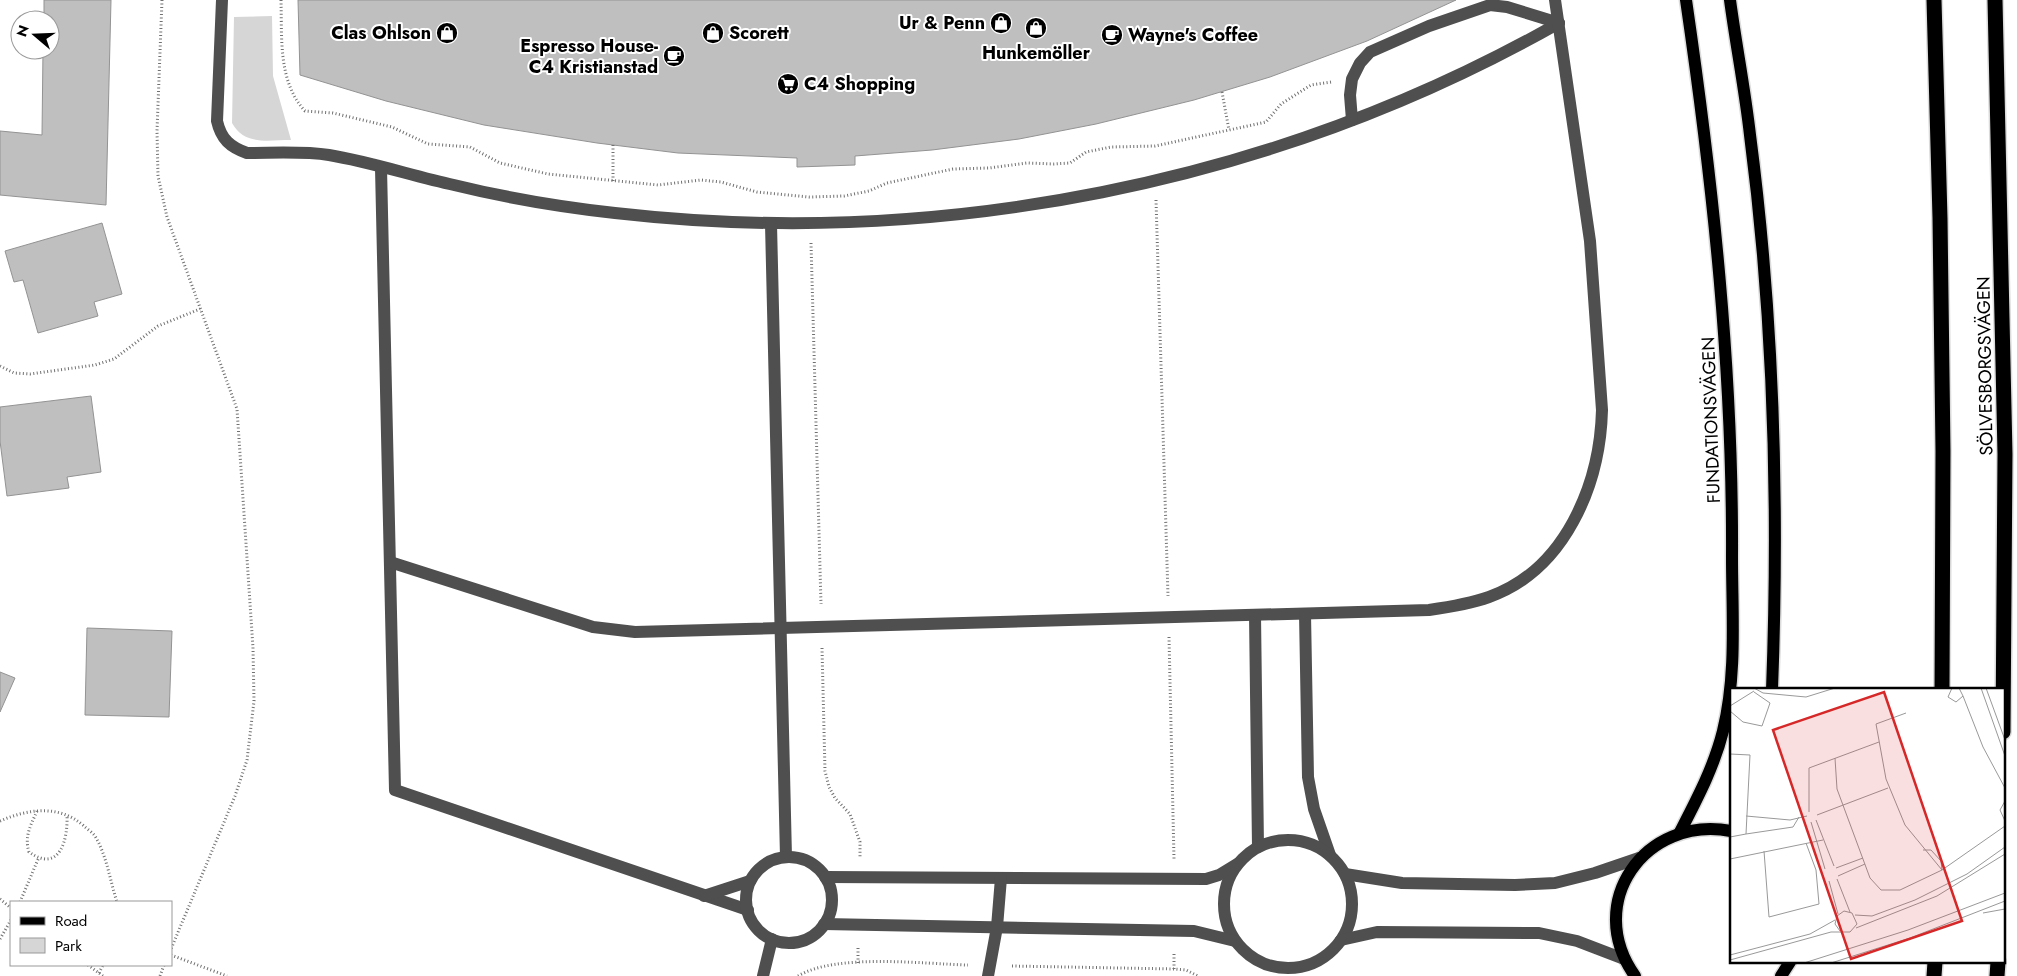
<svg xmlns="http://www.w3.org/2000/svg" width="2017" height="976" viewBox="0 0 2017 976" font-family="Jost,sans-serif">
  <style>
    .green { fill: #d6d6d6 }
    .building { fill: #bfbfbf; stroke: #939393 }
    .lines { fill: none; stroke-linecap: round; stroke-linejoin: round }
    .major-casing { stroke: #dbdbdb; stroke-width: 15 }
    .highway-casing { stroke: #dbdbdb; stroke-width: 18 }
    .path { stroke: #717171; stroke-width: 3; stroke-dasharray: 1 2.5; stroke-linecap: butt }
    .minor { stroke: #4f4f4f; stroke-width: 12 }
    .major { stroke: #000; stroke-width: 12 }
    .highway { stroke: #000; stroke-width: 15 }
    .labels { text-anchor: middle; stroke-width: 4; stroke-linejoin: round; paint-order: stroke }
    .poi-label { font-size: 18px; font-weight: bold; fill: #000; stroke: #fff; text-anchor: end }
    .street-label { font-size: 18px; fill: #000; stroke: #fff }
    .inset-road { fill: none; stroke: #999; stroke-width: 1 }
    .view { fill: #d62828; fill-opacity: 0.15; stroke: #d62828; stroke-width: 2.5 }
    .inset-edge { fill: none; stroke: #000; stroke-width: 2.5 }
  </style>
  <rect width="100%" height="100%" fill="#fff"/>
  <path class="green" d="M272 16 273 76 291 140C268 140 245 146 232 123L234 17Z"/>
  <g class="building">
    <path d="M44 0H111L106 205 0 195V131L42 135 43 50H50V20H44Z"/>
    <path d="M298 0H1456L1367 41 1270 77 1194 100 1096 124 1019 139 932 150 855 156V165L797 167V158L678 153 597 143 484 125 386 101 300 75Z"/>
    <path d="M102 223 122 294 94 302 98 316 38 333 23 280 14 282 5 251Z"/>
    <path d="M91 396 101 472 67 477 69 488 7 496 0 441V407Z"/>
    <path d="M87 628 172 631 169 717 85 715Z"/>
    <path d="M0 672 15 678 0 712Z"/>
  </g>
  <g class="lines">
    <g class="major-casing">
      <g id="major">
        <path d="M1730 0C1736 45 1745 90 1750 135 1774 318 1779 505 1772 690"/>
        <path d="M1680 832C1697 799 1714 767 1723 731 1737 675 1732 614 1732 557 1733 370 1713 185 1686 0"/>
        <path d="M1635 976C1583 903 1645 815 1731 831"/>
        <path d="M1781 976 1790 962"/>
      </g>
    </g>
    <g class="highway-casing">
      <g id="highway">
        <path d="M1934 0 1940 218 1943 451 1942 690"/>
        <path d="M1995 0 2005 454 2003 732"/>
        <path d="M1934 976 1935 962"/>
        <path d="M1997 976 1998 962"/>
      </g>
    </g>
    <g class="path">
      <path d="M162 0 157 131 158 176 167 217 237 409 253 648 254 701 247 760 235 796 171 949"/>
      <path d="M281 0C282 38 278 82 305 111L333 113 392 127 428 144 470 147 500 163 548 174 658 185 701 180 721 182 757 192 809 197 844 196 869 191 887 183 953 169 989 168 1027 163 1054 164 1070 163 1086 152 1111 147 1155 146 1266 122 1281 104 1311 85 1331 82"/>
      <path d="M1222 92 1229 130"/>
      <path d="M613 145V181"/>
      <path d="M1156 200 1168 596"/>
      <path d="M811 243 821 604"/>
      <path d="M0 366 14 373 30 374 95 365 114 359 158 326 200 309"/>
      <path d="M1169 637 1174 859"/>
      <path d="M822 648 825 771 829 787 835 798 850 814 860 842V857"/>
      <path d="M37 811C31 825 24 836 29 852 60 874 68 839 67 815"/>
      <path d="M0 821C28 809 59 804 84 826 87 829 92 832 95 836 107 856 110 881 117 902"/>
      <path d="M0 899 11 908"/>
      <path d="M20 902 39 857"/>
      <path d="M0 939 11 920"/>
      <path d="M171 955 227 976"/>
      <path d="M858 963V946"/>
      <path d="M88 965 103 976"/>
      <path d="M1012 966 1174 969 1186 970 1198 976"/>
      <path d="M1174 969V952"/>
      <path d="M99 973 103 965"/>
      <path d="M160 976 164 965"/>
      <path d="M798 976C836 953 924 964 968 965"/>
    </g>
    <g class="minor">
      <path d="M222 0 217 121C221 139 230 147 247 153 274 153 303 151 329 155 371 162 413 176 454 185 507 198 561 207 615 213 939 250 1275 184 1559 23"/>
      <path d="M1352 120 1350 95 1352 79 1360 63 1370 52 1429 26 1490 5 1507 7 1559 23"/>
      <path d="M381 168 395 790 748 910"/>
      <path d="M771 224 786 857"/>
      <path d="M390 562 593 627 635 632 1429 610C1450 607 1469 604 1489 597 1565 570 1600 485 1602 410L1590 241 1555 0"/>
      <path d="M1305 614 1308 777 1314 809 1330 855"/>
      <path d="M1255 615 1258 847"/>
      <circle cx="1288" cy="904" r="64"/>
      <circle cx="789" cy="900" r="43"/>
      <path d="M1345 874 1402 883 1515 885 1555 883 1595 873 1639 858"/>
      <path d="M825 877 1206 879 1219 875 1237 864"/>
      <path d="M704 896 750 881"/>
      <path d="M824 924 1194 931 1235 941"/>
      <path d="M1341 940 1377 932 1539 933 1577 941 1624 959"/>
      <path d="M763 976 772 939"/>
      <path d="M988 976 997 927 1001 878"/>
    </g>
    <use href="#major" class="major"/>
    <use href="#highway" class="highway"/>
  </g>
  <defs>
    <g id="shop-disc" transform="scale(1.125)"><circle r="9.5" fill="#000" stroke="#fff"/><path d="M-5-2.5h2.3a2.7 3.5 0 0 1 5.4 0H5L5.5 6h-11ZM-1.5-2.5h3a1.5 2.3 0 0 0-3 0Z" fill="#fff"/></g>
    <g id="cafe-disc" transform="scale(1.125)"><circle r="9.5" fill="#000" stroke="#fff"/><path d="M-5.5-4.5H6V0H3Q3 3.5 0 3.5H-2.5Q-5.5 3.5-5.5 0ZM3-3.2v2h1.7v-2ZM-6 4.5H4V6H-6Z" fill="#fff"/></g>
    <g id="supermarket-disc" transform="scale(1.125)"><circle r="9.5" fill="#000" stroke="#fff"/><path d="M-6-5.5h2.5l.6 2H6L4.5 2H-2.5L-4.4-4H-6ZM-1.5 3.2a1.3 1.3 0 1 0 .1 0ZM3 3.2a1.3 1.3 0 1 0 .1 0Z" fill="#fff"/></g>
  </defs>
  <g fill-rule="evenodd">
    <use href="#shop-disc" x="1001" y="23"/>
    <use href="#shop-disc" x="1036" y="28"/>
    <use href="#shop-disc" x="447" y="33"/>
    <use href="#shop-disc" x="713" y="33"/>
    <use href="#cafe-disc" x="1112" y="35"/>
    <use href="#cafe-disc" x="674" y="56"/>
    <use href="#supermarket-disc" x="788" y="84"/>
  </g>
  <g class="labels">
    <g class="poi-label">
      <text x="985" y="29">Ur &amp; Penn</text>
      <text x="431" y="39">Clas Ohlson</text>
      <text x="729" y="39" text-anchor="start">Scorett</text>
      <text x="1128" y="41" text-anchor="start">Wayne's Coffee</text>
      <text x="658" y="52">Espresso House-<tspan x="658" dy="21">C4 Kristianstad</tspan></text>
      <text x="1036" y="59" text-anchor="middle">Hunkemöller</text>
      <text x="804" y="90" text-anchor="start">C4 Shopping</text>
    </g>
    <g class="street-label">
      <text transform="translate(1985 366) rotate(-91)" y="6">SÖLVESBORGSVÄGEN</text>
      <text transform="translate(1711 420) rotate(-92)" y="6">FUNDATIONSVÄGEN</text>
    </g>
  </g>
  <g transform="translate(1730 688)">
    <rect width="275" height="275" fill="#fff"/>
    <path class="inset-road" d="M24 0 33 5 76 9 105 0M222 0 218 9 226 14 233 8 229 0M251 0 275 68M256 0 275 52M233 8 253 59 275 100M0 18 24 3M0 23 13 34 32 38 40 15 24 4M176 25 146 36 156 91 175 137 212 182M0 66 20 67 16 146 0 149M105 70 107 101 140 190 151 202H170L212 182 275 138M275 113 270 122 275 133M79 124V80L149 54M87 127 158 100M16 128 60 132 77 128M86 132 104 178M81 134 95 181M16 146 63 139 69 129M193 162H201L211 173 212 182M34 163 39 229 89 216 86 182 76 155M0 171 93 152M106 180 133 170M108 188 135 176M107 191 120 224M99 193 108 226M253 225 275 221M125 227 142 228 185 212 237 186 275 159M126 240 207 208 275 166M0 267 80 246 105 232M0 272 101 244H120L127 236 122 225 114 223 107 228 105 236 110 243M74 275 178 242 275 205M101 275 180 250 275 213"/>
    <path class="view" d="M154 4 232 233 121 271 43 42Z"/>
    <rect width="275" height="275" class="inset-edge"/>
  </g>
  <rect x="10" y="901" width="162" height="65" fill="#ffffff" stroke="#999999"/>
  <rect x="20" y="917" width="25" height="8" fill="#000000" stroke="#999999"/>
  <text x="55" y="926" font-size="15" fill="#000000">Road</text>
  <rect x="20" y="938" width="25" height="15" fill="#d6d6d6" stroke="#999999"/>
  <text x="55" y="951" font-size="15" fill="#000000">Park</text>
  <g transform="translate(35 35) rotate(289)"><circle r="24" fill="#ffffff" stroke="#999999"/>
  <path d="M0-4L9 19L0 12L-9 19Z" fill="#000000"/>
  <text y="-8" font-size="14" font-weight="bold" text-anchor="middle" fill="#000000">N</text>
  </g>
</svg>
